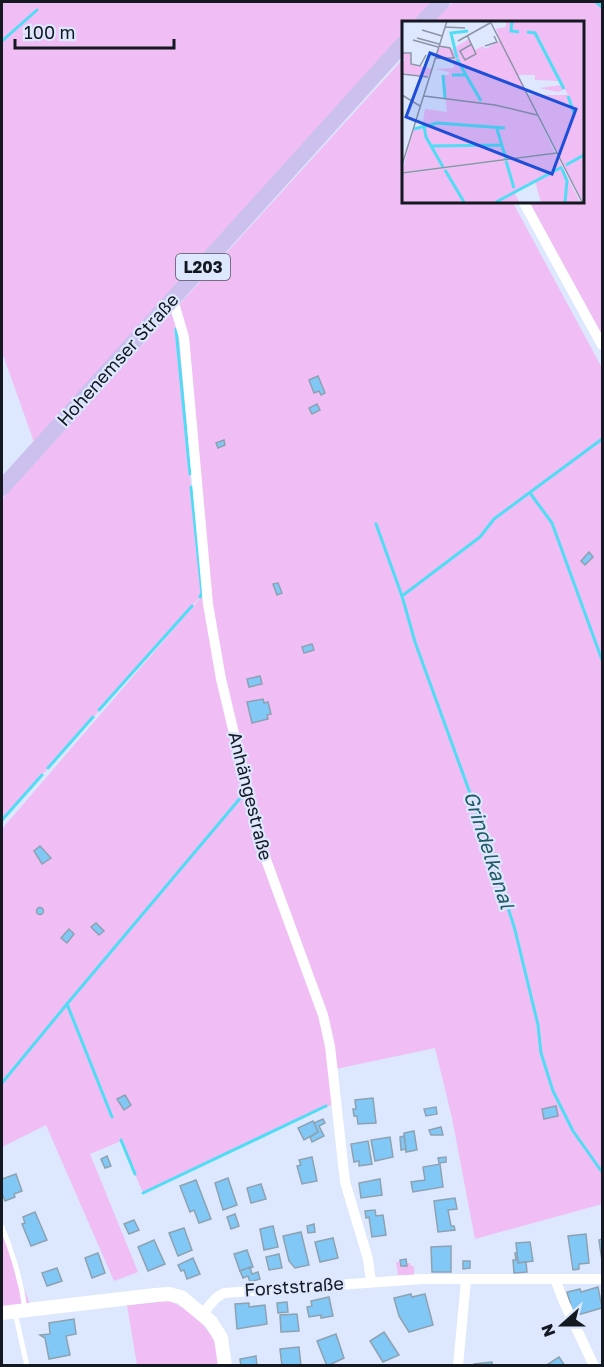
<svg xmlns="http://www.w3.org/2000/svg" width="604" height="1367" viewBox="0 0 604 1367" font-family="'Golos Text',sans-serif">
  <style>
    .green { fill: #f0bdf5 }
    .lines { fill: none; stroke-linecap: round; stroke-linejoin: round }
    .stream { stroke: #50ddf4; stroke-width: 3 }
    .building { fill: #81c8f7; stroke: #8da2b1; stroke-width: 1.5 }
    .service { stroke: #fff; stroke-width: 5 }
    .minor { stroke: #fff; stroke-width: 10 }
    .tertiary { stroke: #fff; stroke-width: 14 }
    .primary { stroke: #ccc1ee; stroke-width: 16 }
    .labels { text-anchor: middle; stroke-width: 4.5; stroke-linejoin: round; paint-order: stroke }
    .shield { fill: #dde7fe; stroke: #505663; stroke-width: 1.5 }
    .shield-label { font-size: 16px; font-weight: bold; fill: #141820 }
    .street-label { font-size: 18px; fill: #141820; stroke: #dde7fe }
    .water-label { font-size: 20px; font-style: italic; fill: #1f5962; stroke: #dde7fe }
    .inset-river { fill: none; stroke: #50ddf4; stroke-width: 3 }
    .inset-road { fill: none; stroke: #8d94a5; stroke-width: 1.5 }
    .view { fill: #1d4ed8; fill-opacity: 0.15; stroke: #1d4ed8; stroke-width: 3 }
    .inset-edge { fill: none; stroke: #141820; stroke-width: 3 }
  </style>
  <rect width="100%" height="100%" fill="#dde7fe"/>
  <g class="green">
    <path d="M2 2H437L418 22H403V39L34 442 2 352Z"/>
    <path d="M453 2H602V337L529 201H582V22H433Z"/>
    <path d="M403 59V201H512L602 368V1204L475 1239 452 1118 435 1048 331 1070 333 1104 143 1193 121 1141 90 1154 138 1272 114 1281 46 1125 2 1147V829L209 588 194 427H185L202 593 200 597 2 820V499Z"/>
    <path d="M2 1233 30 1304 2 1307Z"/>
    <path d="M396 1262H401V1266H406L407 1263H410L411 1266H414V1275H398Z"/>
    <path d="M169 1301C189 1309 206 1324 215 1343H217L220 1365H137L127 1305Z"/>
  </g>
  <g class="lines">
    <g class="stream">
      <path d="M596 2 602 7"/>
      <path d="M2 41 37 10"/>
      <path d="M176 329 190 474"/>
      <path d="M191 487 202 593 200 597"/>
      <path d="M530 493 552 523 602 660"/>
      <path d="M376 524 402 596 415 642 487 840 515 930 538 1025 541 1053 553 1091 573 1131 602 1172"/>
      <path d="M402 596 480 537 494 519 602 439"/>
      <path d="M99 710 192 606"/>
      <path d="M48 768 93 717"/>
      <path d="M2 820 42 775"/>
      <path d="M67 1004 242 796"/>
      <path d="M2 1083 67 1004 112 1117"/>
      <path d="M121 1140 135 1174"/>
      <path d="M143 1193 326 1106"/>
    </g>
  </g>
  <g class="building">
    <path d="M318 376 325 393 321 395 319 391 314 393 309 380Z"/>
    <path d="M317 404 320 410 312 414 309 408Z"/>
    <path d="M224 440 225 445 218 448 216 443Z"/>
    <path d="M589 552 593 557 585 565 581 561Z"/>
    <path d="M278 583 282 593 277 595 273 584Z"/>
    <path d="M312 644 314 650 304 653 302 647Z"/>
    <path d="M260 676 262 684 249 687 247 679Z"/>
    <path d="M263 699 264 703 268 702 271 714 267 715 268 719 252 723 247 702Z"/>
    <path d="M40 846 51 858 42 864 34 851Z"/>
    <circle cx="40" cy="911" r="3.5"/>
    <path d="M96 923 104 931 99 935 91 927Z"/>
    <path d="M69 929 74 934 67 943 61 938Z"/>
    <path d="M125 1095 131 1105 124 1110 117 1099Z"/>
    <path d="M373 1098 376 1123 358 1124 357 1116H354L353 1109H356L355 1100Z"/>
    <path d="M556 1106 558 1116 544 1119 542 1109Z"/>
    <path d="M436 1107 437 1114 426 1116 424 1109Z"/>
    <path d="M323 1119 325 1123 319 1126 324 1136 312 1142 310 1137 318 1132 314 1123Z"/>
    <path d="M313 1121 318 1132 304 1140 298 1128Z"/>
    <path d="M441 1127 443 1135H431L429 1130Z"/>
    <path d="M414 1131 417 1150 406 1152 404 1133Z"/>
    <path d="M404 1136 406 1149 401 1150 400 1137Z"/>
    <path d="M390 1137 393 1157 375 1161 371 1140Z"/>
    <path d="M368 1141 372 1164 359 1166V1161L354 1162 351 1144Z"/>
    <path d="M107 1156 111 1166 105 1168 101 1159Z"/>
    <path d="M312 1157 317 1181 302 1184 297 1166 301 1165 299 1160Z"/>
    <path d="M446 1157V1162L439 1163 438 1158Z"/>
    <path d="M440 1164 443 1187 413 1192 411 1182 425 1180 423 1167Z"/>
    <path d="M16 1174 22 1191 14 1194 15 1197 5 1201 2 1193V1179Z"/>
    <path d="M228 1178 237 1205 223 1210 215 1183Z"/>
    <path d="M380 1179 382 1195 361 1198 359 1183Z"/>
    <path d="M196 1180 211 1219 199 1223 194 1210 190 1212 180 1186Z"/>
    <path d="M261 1184 266 1199 251 1203 247 1188Z"/>
    <path d="M455 1198 457 1209 448 1210 451 1226H454L455 1230 438 1232 434 1201Z"/>
    <path d="M375 1210 376 1216 383 1215 386 1235 372 1237 369 1217 366 1218 365 1211Z"/>
    <path d="M35 1212 47 1240 31 1246 22 1224 25 1223 23 1217Z"/>
    <path d="M235 1214 239 1226 231 1229 227 1217Z"/>
    <path d="M134 1220 139 1230 129 1234 124 1224Z"/>
    <path d="M314 1224 315 1232 308 1233 307 1226Z"/>
    <path d="M273 1226 278 1247 264 1250 260 1229Z"/>
    <path d="M184 1228 192 1250 178 1256 169 1233Z"/>
    <path d="M301 1232 309 1265 295 1268 289 1261 283 1236Z"/>
    <path d="M586 1234 589 1263 579 1264V1269L573 1270 568 1236Z"/>
    <path d="M333 1238 338 1258 320 1262 315 1242Z"/>
    <path d="M602 1239V1261L599 1240Z"/>
    <path d="M154 1240 165 1264 148 1271 138 1247Z"/>
    <path d="M530 1242 533 1261 518 1263 516 1243Z"/>
    <path d="M451 1246V1272H432L431 1247Z"/>
    <path d="M247 1250 253 1267 240 1271 234 1254Z"/>
    <path d="M98 1253 105 1273 92 1278 85 1258Z"/>
    <path d="M515 1253H517L518 1263 526 1262 527 1272 514 1273 513 1260H516Z"/>
    <path d="M279 1254 282 1268 269 1270 266 1257Z"/>
    <path d="M193 1258 200 1274 187 1279 184 1270 181 1271 178 1265Z"/>
    <path d="M406 1259 407 1266H401L400 1260Z"/>
    <path d="M463 1261H470V1268L463 1269Z"/>
    <path d="M250 1267 252 1274 258 1272 260 1279 250 1282 248 1276 243 1278 240 1271Z"/>
    <path d="M57 1268 62 1281 47 1286 42 1273Z"/>
    <path d="M598 1287 602 1308 574 1316 567 1292 580 1289 581 1292Z"/>
    <path d="M411 1294 412 1297 425 1294 433 1325 409 1332 399 1316 394 1298Z"/>
    <path d="M329 1297 333 1316 321 1318V1315L309 1317 307 1307 312 1306 311 1301Z"/>
    <path d="M287 1302 288 1312 278 1313 277 1303Z"/>
    <path d="M249 1303V1307L265 1305 267 1324 237 1329 235 1304Z"/>
    <path d="M297 1314 299 1331 281 1332 280 1315Z"/>
    <path d="M74 1319 76 1334 66 1336 70 1355 49 1359 45 1338 40 1335 50 1334 49 1323Z"/>
    <path d="M384 1332 399 1355 383 1362 370 1341Z"/>
    <path d="M336 1334 344 1358 327 1366 317 1341Z"/>
    <path d="M299 1347 301 1366H282L280 1349Z"/>
    <path d="M256 1356 257 1366H241L240 1359Z"/>
    <path d="M559 1357 565 1366H545Z"/>
    <path d="M492 1362V1366H474V1364Z"/>
  </g>
  <g class="lines">
    <g class="service">
      <path d="M2 1227C13 1254 21 1280 25 1309"/>
      <path d="M15 1312 27 1366"/>
    </g>
    <g class="minor">
      <path d="M523 201 602 345"/>
      <path d="M173 300 184 337 208 604 221 679 261 846 323 1015 330 1046 345 1182 368 1259 371 1281"/>
      <path d="M555 1279 563 1300 594 1366"/>
      <path d="M202 1314 216 1298 224 1293 422 1279H602"/>
      <path d="M458 1366 466 1280"/>
    </g>
    <path class="tertiary" d="M2 1313 155 1295 169 1294 181 1297 211 1322 221 1338 225 1366"/>
    <g class="primary">
      <path d="M423 22 442 2"/>
      <path d="M2 488 403 44"/>
    </g>
  </g>
  <g class="labels">
    <rect class="shield" x="176" y="254" width="54" height="26" rx="4.5"/>
    <g class="shield-label">
      <text x="203" y="273">L203</text>
    </g>
    <g class="street-label">
      <text transform="translate(118 360) rotate(-48)" y="6">Hohenemser Straße</text>
      <text transform="translate(250 796) rotate(76)" y="6">Anhängestraße</text>
      <text transform="translate(294 1287) rotate(-4)" y="6">Forststraße</text>
    </g>
    <g class="water-label">
      <text transform="translate(489 850) rotate(72)" y="7">Grindelkanal</text>
    </g>
  </g>
  <g transform="translate(402 21)">
    <rect width="182" height="182" fill="#dde7fe"/>
    <path d="M104 0H181V181L126 74H166L163 68 156 71 137 67 159 64 157 60 133 59V54H116L153 132 0 151 12 108H20L23 88 45 91 41 54H47V51L33 48 52 47 51 38H34L37 25 50 28 67 18 73 29 81 25 83 28 98 20 94 8 104 6ZM0 33H8V43L30 48 28 53 24 56 1 52 0 40H3ZM154 133 178 181H139L133 160 112 171 117 181H0V153Z" fill="#f0bdf5"/>
    <path class="inset-river" d="M110 0 109 10 117 11M125 11 133 12 162 68M55 37 49 12 66 10M41 54 43 77M50 54H64L55 38M64 54 79 80M166 75 172 92M22 105 24 116 41 146M12 108 35 102 103 107M95 108 104 138M28 125 100 124M104 140 112 167M164 144 182 134M160 148 165 160 163 181M43 149 62 181M94 181 160 146"/>
    <path class="inset-road" d="M88 0 180 181M43 6 63 7M20 9 40 15M65 14 74 33 63 39 58 30 70 23M15 17 37 23M11 19 36 26M56 20 88 2M83 25 95 21 92 15M0 32H9V43L18 45 24 34M34 37H52L48 27 37 25M0 53 26 56M0 74 18 85M22 75 93 84 135 94M0 144 45 0M0 152 155 132"/>
    <path class="view" d="M28 32 174 88 150 153 4 96Z"/>
    <rect width="182" height="182" class="inset-edge"/>
  </g>
  <rect width="604" height="1367" fill="none" stroke="#141820" stroke-width="6"/>
  <g transform="translate(562 1325) rotate(249)" stroke="#dde7fe" stroke-width="4.5" paint-order="stroke">
  <path d="M0-4.5L10 22L0 15L-10 22Z" fill="#141820"/>
  <text y="-9" font-size="16" font-weight="bold" text-anchor="middle" fill="#141820">N</text>
  </g>
  <path d="M15 39v9h159v-9" fill="none" stroke="#141820" stroke-width="3"/>
  <text x="24" y="39" font-size="18" fill="#141820" stroke="#dde7fe" stroke-width="4.5" paint-order="stroke">100 m</text>
</svg>
